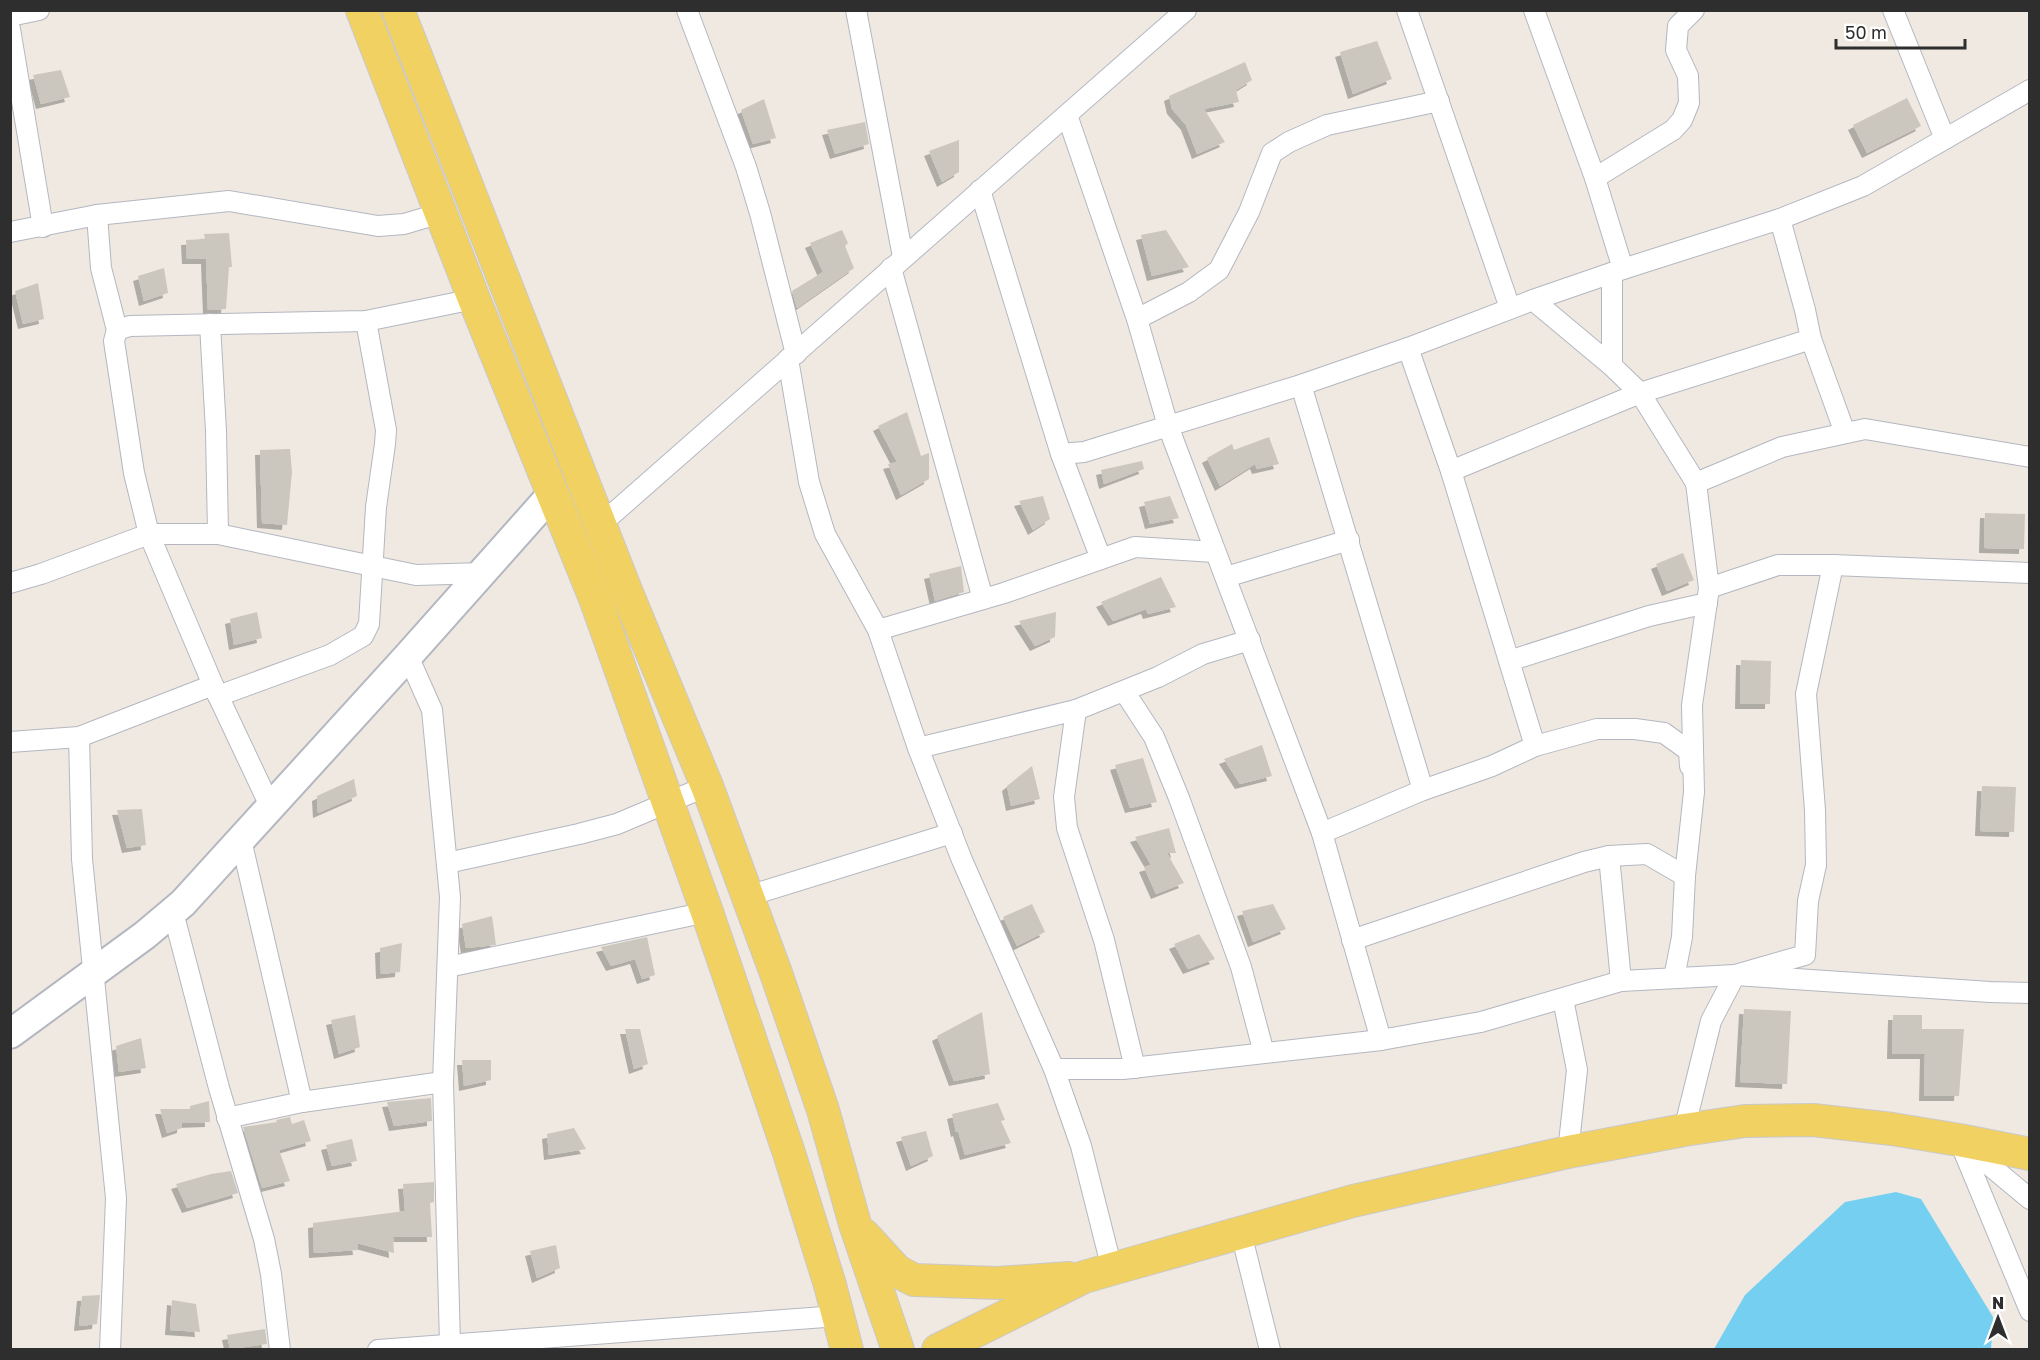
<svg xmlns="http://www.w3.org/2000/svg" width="2040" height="1360" viewBox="0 0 2040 1360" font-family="'Golos Text',sans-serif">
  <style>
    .water { fill: #75cff0 }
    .building { fill: #cbc7bf; filter: url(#shadow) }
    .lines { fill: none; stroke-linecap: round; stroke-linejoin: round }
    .street-casing { stroke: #b4b7c1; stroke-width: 22 }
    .secondary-casing { stroke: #b4b7c1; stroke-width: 32 }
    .primary-casing { stroke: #c9c9c9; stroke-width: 34 }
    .street { stroke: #fff; stroke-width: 20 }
    .secondary { stroke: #fff; stroke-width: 28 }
    .primary { stroke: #f2d163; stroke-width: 32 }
  </style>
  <defs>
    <filter id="shadow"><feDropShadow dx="-5" dy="5" stdDeviation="0" flood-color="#0004"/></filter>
  </defs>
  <rect width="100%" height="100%" fill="#efe9e1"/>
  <path class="water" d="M1896 1192 1921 1199 1993 1317 1991 1349H1714L1745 1295 1845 1202Z"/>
  <g class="building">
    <path d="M1377 41 1392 79 1353 94 1340 52Z"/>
    <path d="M1245 62 1252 80 1236 90 1239 102 1204 109 1225 142 1197 154 1186 125 1172 109 1169 96Z"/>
    <path d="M61 70 70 97 41 104 33 75Z"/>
    <path d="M1907 98 1921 126 1867 153 1853 125Z"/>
    <path d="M764 99 776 138 753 144 741 110Z"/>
    <path d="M865 122 869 144 835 154 827 130Z"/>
    <path d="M959 140V172L942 182 929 151Z"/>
    <path d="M842 230 848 243 845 246 854 268 797 308 792 291 823 272 810 243Z"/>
    <path d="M1166 230 1189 267 1152 276 1141 235Z"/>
    <path d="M229 233 232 267H229L226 309 208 310 206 259H187L186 240 205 239 204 234Z"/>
    <path d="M164 268 168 293 144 301 138 276Z"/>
    <path d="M38 283 44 319 23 324 15 291Z"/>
    <path d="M907 412 921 456 929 453V479L901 495 888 464 897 462 878 426Z"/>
    <path d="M1269 437 1279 464 1257 469 1255 464 1220 486 1207 458 1232 444 1234 450Z"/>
    <path d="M290 449 292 472 287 525 262 523 260 450Z"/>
    <path d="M1142 461 1144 469 1104 484 1101 470Z"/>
    <path d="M1043 496 1050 519 1033 530 1019 501Z"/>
    <path d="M1170 496 1179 518 1150 524 1144 502Z"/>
    <path d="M1985 513 2025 514 2024 549 1984 548Z"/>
    <path d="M1683 553 1694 580 1667 591 1656 564Z"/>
    <path d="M961 566 964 592 935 601 929 574Z"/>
    <path d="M1161 577 1176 607 1148 614 1146 609 1113 621 1101 602Z"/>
    <path d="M257 612 262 638 234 645 230 619Z"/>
    <path d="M1056 612 1055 637 1035 646 1019 621Z"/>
    <path d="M1741 660 1771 661 1770 704H1740Z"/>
    <path d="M1262 745 1272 776 1240 784 1224 759Z"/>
    <path d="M1143 758 1157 802 1130 808 1115 765Z"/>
    <path d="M1032 766 1040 799 1011 806 1007 786Z"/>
    <path d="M354 779 357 796 318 813 317 796Z"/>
    <path d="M1982 786 2016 787 2014 832 1980 831Z"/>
    <path d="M142 809 146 845 127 848 117 810Z"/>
    <path d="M1169 828 1176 853H1167L1184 883 1156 894 1144 867 1151 865 1135 837Z"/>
    <path d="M1032 904 1045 932 1017 946 1003 917Z"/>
    <path d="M1273 904 1286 929 1253 942 1242 911Z"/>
    <path d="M492 916 496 945 466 948 462 924Z"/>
    <path d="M1199 934 1215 959 1188 969 1174 944Z"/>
    <path d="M647 937 655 975 642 979 635 959 611 966 601 947Z"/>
    <path d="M402 943 400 972 381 974 380 948Z"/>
    <path d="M1744 1009 1791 1011 1787 1084 1740 1082Z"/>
    <path d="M982 1012 990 1074 954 1081 937 1036Z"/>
    <path d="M355 1015 360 1047 339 1054 331 1020Z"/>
    <path d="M1893 1015H1922V1029H1964L1959 1096H1924L1925 1054H1892Z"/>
    <path d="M625 1029H640L648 1064 634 1069Z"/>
    <path d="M141 1038 146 1068 119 1072 116 1046Z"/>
    <path d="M462 1060H491V1080L464 1086Z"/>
    <path d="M431 1098 432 1121 394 1126 387 1102Z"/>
    <path d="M209 1101 210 1122 182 1123V1128L167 1133 160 1109H190V1106Z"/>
    <path d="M998 1103 1005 1120 1001 1121 1011 1143 965 1155 958 1131 956 1132 952 1114Z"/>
    <path d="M290 1117 292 1124 304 1120 311 1141 279 1150 290 1181 262 1188 243 1127 277 1122 276 1120Z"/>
    <path d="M574 1128 586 1149 549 1155 547 1134Z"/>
    <path d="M926 1131 933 1156 911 1166 901 1137Z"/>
    <path d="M352 1139 357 1161 332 1166 326 1145Z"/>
    <path d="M231 1171 238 1193 187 1208 176 1184 211 1174Z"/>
    <path d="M434 1182V1202L430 1203 432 1237H393L394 1253 357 1243 358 1250 314 1253 313 1223 405 1211 403 1184Z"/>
    <path d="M556 1245 560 1268 537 1278 530 1251Z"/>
    <path d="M100 1295 97 1324 79 1326 82 1296Z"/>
    <path d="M172 1300 196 1304 200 1332 170 1330Z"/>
    <path d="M265 1329 267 1344 230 1349 227 1335Z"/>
  </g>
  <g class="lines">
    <g class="street-casing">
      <g id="street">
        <path d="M687 10 746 167 760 213 796 354"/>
        <path d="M856 10 903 257"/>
        <path d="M1407 10 1510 308"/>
        <path d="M1534 10 1595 178 1623 269"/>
        <path d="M1893 10 1945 139"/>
        <path d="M10 16 39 10"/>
        <path d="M10 29 43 227"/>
        <path d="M1067 115 1137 319 1168 426 1322 833 1381 1040"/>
        <path d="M1595 178 1673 130 1682 120 1689 103 1688 76 1676 50 1678 26 1694 10"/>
        <path d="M980 190 1061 454 1101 559"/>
        <path d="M97 215 101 268 117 330"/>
        <path d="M1780 219 1805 310 1811 339 1845 433"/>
        <path d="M10 232 97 215 229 201 378 226 404 224 441 213"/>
        <path d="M891 268 983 599"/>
        <path d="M1612 273V366"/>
        <path d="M1533 300 1612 366 1640 393 1696 483"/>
        <path d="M1137 319 1189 292 1219 270 1249 212 1272 153 1289 142 1327 125 1439 101"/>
        <path d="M210 324 216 431 218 534"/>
        <path d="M1408 348 1451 471 1535 746"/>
        <path d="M788 359 809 482 825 534 878 630 918 748 962 860 1054 1069 1081 1146 1112 1269"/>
        <path d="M1301 385 1423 790"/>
        <path d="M1061 454 1084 452 1301 385 1408 348 1533 300 1623 269 1780 219 1863 186 2030 90"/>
        <path d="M1451 471 1640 393 1811 339"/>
        <path d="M600 525 1186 10"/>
        <path d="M1226 577 1349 540"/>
        <path d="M10 583 41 574 149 534H218L416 575 483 573"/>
        <path d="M1709 588 1778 565H1833L2030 573"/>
        <path d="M878 630 1004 593 1135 547 1215 552"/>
        <path d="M408 656 432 710 450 897 443 1082 450 1344"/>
        <path d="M1509 661 1649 616 1707 603"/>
        <path d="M1124 691 1154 737 1179 798 1241 967 1264 1053"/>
        <path d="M218 696 330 655 363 636 369 624 376 507 385 444 386 430 366 321"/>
        <path d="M1076 710 1064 797 1067 828 1104 940 1135 1068"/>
        <path d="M79 737 82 859 116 1198 110 1350"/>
        <path d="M10 742 79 737 213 685"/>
        <path d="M918 748 1076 710 1158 677 1203 654 1250 640"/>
        <path d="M271 808 213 685 149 534 134 473 114 341 117 330 130 326 366 321 474 299"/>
        <path d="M1322 833 1423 790 1492 766 1535 746 1597 729H1635L1664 733 1689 751 1690 766"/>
        <path d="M241 840 302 1102"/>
        <path d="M1609 856 1621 981"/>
        <path d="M447 863 579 834 617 824 707 786"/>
        <path d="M748 896 952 833"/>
        <path d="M173 912 219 1088 264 1239 271 1274 280 1350"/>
        <path d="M1352 940 1584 862 1609 856 1647 854 1685 876"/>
        <path d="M448 967 707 912"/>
        <path d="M1674 978 1682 937 1685 876 1694 792 1692 705 1709 588 1696 483 1782 447 1865 429 2030 457"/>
        <path d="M1563 999 1577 1070 1568 1152"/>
        <path d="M1054 1069H1123L1381 1040 1481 1022 1621 981 1735 975 1990 992 2030 993"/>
        <path d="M227 1118 302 1102 443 1082"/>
        <path d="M1684 1130 1711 1021 1735 975 1805 955 1808 901 1816 865 1815 810 1806 694 1833 565"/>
        <path d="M1959 1140 2030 1311"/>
        <path d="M1965 1145 2030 1199"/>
        <path d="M1241 1233 1270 1350"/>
        <path d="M378 1350 838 1316"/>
      </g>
    </g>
    <g class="secondary-casing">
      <path id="secondary" d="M10 1034 145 935 183 903 408 656 553 493"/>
    </g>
    <g class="primary-casing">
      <g id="primary">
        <path d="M362 10 474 299 596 601 707 912 789 1153 830 1285 847 1350"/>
        <path d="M398 10 627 593 707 786 777 976 823 1110 855 1224 898 1350"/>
        <path d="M864 1235 897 1271 914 1280 998 1283 1069 1278"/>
        <path d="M938 1350 1084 1277 1112 1269 1353 1201 1568 1152 1684 1130 1745 1121 1813 1120 1892 1129 1959 1140 2030 1154"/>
      </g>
    </g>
    <use href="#street" class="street"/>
    <use href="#secondary" class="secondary"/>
    <use href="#primary" class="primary"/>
  </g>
  <rect width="2040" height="1360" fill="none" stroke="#2e2e2e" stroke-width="24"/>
  <g transform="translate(1998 1318)" stroke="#ffffff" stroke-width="4.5" paint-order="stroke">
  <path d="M0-4.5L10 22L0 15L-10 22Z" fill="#2e2e2e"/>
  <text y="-9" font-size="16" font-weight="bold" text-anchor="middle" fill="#2e2e2e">N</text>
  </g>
  <path d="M1836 39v9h129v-9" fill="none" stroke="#2e2e2e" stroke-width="3"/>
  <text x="1845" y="39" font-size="18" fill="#2e2e2e" stroke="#ffffff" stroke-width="4.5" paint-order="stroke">50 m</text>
</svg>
